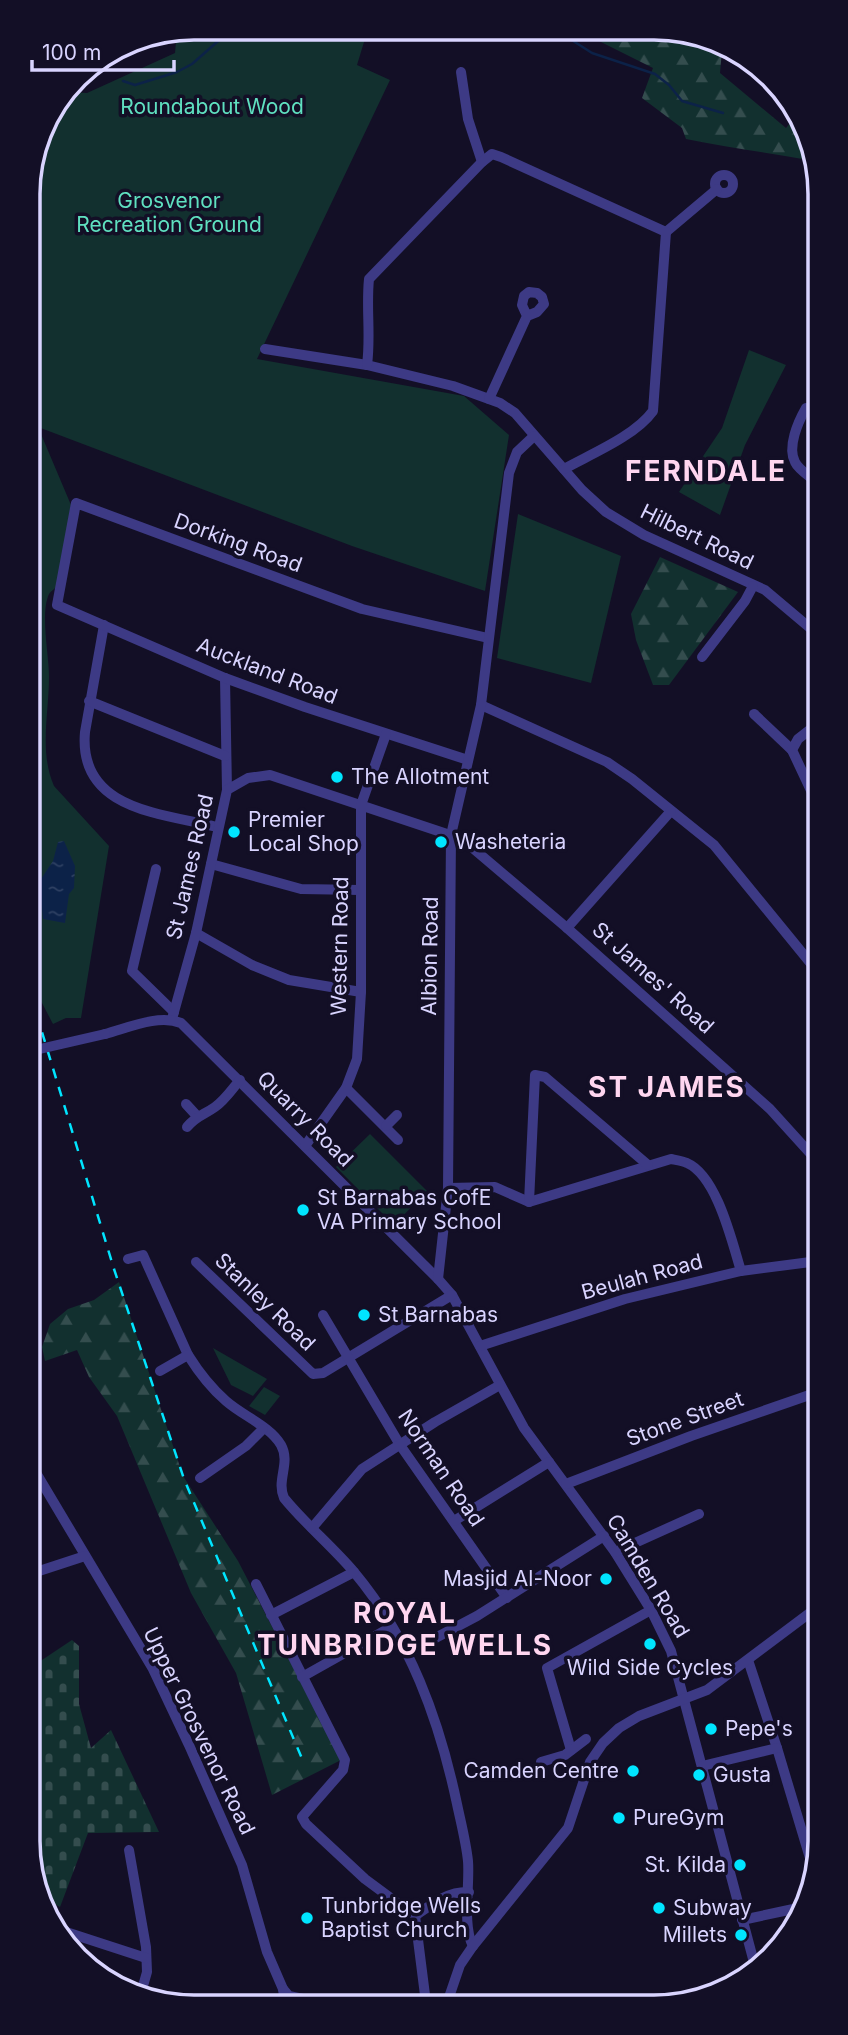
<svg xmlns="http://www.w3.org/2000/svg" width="848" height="2035" viewBox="0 0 848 2035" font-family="Inter,sans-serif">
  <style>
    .forest { fill: url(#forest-firs) }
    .cemetery { fill: url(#cemetery-stones) }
    .green { fill: #12302f }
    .water { fill: url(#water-ripples) }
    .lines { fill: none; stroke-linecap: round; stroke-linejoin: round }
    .stream { stroke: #0c2248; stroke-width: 2.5 }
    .minor { stroke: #3d3a85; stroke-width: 10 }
    .rail { stroke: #00e5ff; stroke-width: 2.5; stroke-dasharray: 10 9; stroke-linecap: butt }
    .minor-bridge { stroke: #3d3a85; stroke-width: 10 }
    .poi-dot { fill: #00e5ff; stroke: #130f26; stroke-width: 2.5 }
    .labels { text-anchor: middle; stroke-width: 7; stroke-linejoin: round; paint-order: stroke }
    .park-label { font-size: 21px; fill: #5fe0c0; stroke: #130f26 }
    .street-label { font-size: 21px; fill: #d9d4ff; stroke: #130f26 }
    .poi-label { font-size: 21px; fill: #d9d4ff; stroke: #130f26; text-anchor: start }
    .district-label { font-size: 28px; font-weight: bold; letter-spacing: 2px; fill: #ffd6f0; stroke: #130f26 }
    .rim { fill: none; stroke: #d9d4ff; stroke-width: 3.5 }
  </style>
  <defs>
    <pattern id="forest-firs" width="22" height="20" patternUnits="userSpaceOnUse" patternTransform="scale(1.75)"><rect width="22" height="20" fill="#12302f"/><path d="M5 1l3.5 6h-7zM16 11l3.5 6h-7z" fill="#344d4e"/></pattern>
    <pattern id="cemetery-stones" width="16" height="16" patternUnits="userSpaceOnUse" patternTransform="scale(1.75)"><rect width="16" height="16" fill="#12302f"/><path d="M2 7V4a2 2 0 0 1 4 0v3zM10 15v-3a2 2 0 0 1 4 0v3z" fill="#344d4e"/></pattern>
    <pattern id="water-ripples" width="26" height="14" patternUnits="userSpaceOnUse" patternTransform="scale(1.75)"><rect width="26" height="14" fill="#0c2248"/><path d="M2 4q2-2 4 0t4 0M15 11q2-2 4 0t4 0" fill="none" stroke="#2f4163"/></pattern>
  </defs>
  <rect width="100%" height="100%" fill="#130f26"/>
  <g class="forest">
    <path d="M581 30 686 31 722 50 720 73 786 128 791 122C804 131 814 145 814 161 772 153 729 148 686 139L682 128 642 98 653 68 587 35Z"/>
    <path d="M660 557 738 592 669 685H653L636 640 631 614Z"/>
    <path d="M119 1282 183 1476 238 1561 341 1760 272 1795 236 1673 191 1593 117 1416 89 1377 77 1350 45 1361 42 1347 50 1324 68 1309 94 1300Z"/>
  </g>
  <path class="cemetery" d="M72 1640 79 1646V1704L91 1748 111 1730 159 1832 88 1833 60 1907 41 1896 34 1884 33 1666Z"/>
  <g class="green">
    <path d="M194 28 368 29 357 65 390 80 257 359 464 396 509 435 485 591 352 546 38 427 71 505 57 587C55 588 50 592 49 594 40 614 49 654 49 677 49 713 39 752 54 786L109 846 81 1018H66L53 1024 31 982 28 183 45 120 67 92 87 93 175 53 177 31Z"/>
    <path d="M749 350 786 365 745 445 720 515 679 492 722 428Z"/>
    <path d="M518 514 621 556 591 683 497 658Z"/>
    <path d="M370 1134 427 1191 394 1225 336 1167Z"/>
    <path d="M213 1348 267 1379 253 1396 231 1385Z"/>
    <path d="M264 1387 280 1396 265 1415 249 1406Z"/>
  </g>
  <path class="water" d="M64 841 75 866 74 888 69 894 65 923 43 919 39 882 53 861 58 842Z"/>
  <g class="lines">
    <g class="stream">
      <path d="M556 30 592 53 655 74 669 85 682 101 723 113"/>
      <path d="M123 81 135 85 177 72 192 64 233 28"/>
    </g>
    <g class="minor">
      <path d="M461 72 468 119 482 162"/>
      <circle cx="724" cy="184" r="9"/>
      <path d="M666 232 717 189"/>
      <path d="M265 349 367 365 453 386 500 403 515 413 582 490 606 512 644 535 765 590 816 633"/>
      <path d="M367 365C371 336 366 308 369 279L482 162 492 154 501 157 666 232 653 411C635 436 591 454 564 469"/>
      <path d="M489 399 527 316 522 305 524 296 529 292 537 293 542 297 544 304 537 312 527 316"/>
      <path d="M806 408C798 422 787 447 795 462 798 469 809 476 815 481"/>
      <path d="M104 625 85 732C78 810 161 813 217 827"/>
      <path d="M702 657 745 601 753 586"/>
      <path d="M225 678 227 790"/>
      <path d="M89 701 225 756"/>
      <path d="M481 705 607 762 632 779 714 845 817 971"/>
      <path d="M754 714 792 750"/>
      <path d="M816 725 798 739 792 750 816 801"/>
      <path d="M468 760 305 707 225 678 57 605 76 503 362 609 488 638"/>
      <path d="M211 864 301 889 360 890"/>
      <path d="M156 869 132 971 174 1012"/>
      <path d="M567 928 671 811"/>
      <path d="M196 933 252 965 289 980 361 992"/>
      <path d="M172 1019 196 933 227 790 248 778 270 775 462 839 567 928 770 1109 818 1162"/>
      <path d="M105 1034C128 1028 158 1014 181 1023L438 1279 452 1295 524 1428 615 1552 651 1610 671 1651 756 1970"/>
      <path d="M346 1088 398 1140"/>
      <path d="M186 1104 197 1116"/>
      <path d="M386 1126 397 1115"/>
      <path d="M187 1127C197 1115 204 1115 215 1107 225 1100 232 1089 240 1080"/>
      <path d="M305 1146 346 1088 357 1059 361 992V805L386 734"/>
      <path d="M448 1188 495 1187 529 1202 671 1159C676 1160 683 1161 687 1163 717 1176 732 1242 741 1271"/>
      <path d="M529 1202 535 1075 545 1077 648 1165"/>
      <path d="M128 1259 143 1255 188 1355"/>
      <path d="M196 1262 313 1374 323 1373 452 1295"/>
      <path d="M438 1279 448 1188 451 835 481 705 509 473 517 452 534 436"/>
      <path d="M323 1315 400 1445 507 1598"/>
      <path d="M480 1346 625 1299 741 1271 818 1261"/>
      <path d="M160 1371 188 1355C198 1371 211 1388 226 1401 243 1416 270 1426 281 1445 291 1463 276 1480 284 1498 305 1524 332 1546 354 1572 410 1639 439 1719 457 1804 461 1823 466 1842 468 1861 470 1885 462 1926 473 1946"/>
      <path d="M32 1466 153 1669 189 1745 242 1865 267 1952 283 1989 285 2003"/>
      <path d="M200 1478 246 1446 263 1429"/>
      <path d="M566 1484 691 1436 818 1392"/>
      <path d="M454 1521 549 1462"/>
      <path d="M312 1528 362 1469 435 1422 500 1385"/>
      <path d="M615 1552 699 1514"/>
      <path d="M33 1573 85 1556"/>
      <path d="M256 1584 345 1760 343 1770 302 1817 306 1824 365 1879 415 1916"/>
      <path d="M271 1615 354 1572"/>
      <path d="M407 1653 477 1616 604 1536"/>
      <path d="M748 1660 777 1748 813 1868"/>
      <path d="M302 1677 391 1627"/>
      <path d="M571 1750 547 1668 651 1610"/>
      <path d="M541 1762 565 1755 586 1739"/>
      <path d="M702 1766 777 1748"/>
      <path d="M129 1850 146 1947 147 1972 141 1993"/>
      <path d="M415 1916 426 2003"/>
      <path d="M415 1916C432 1904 448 1891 469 1892"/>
      <path d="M742 1920 798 1908"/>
      <path d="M60 1930 146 1958"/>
      <path d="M283 1989 289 1996 312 2001"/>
      <path d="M308 2003 318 2000 345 2003"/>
      <path d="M447 2003 460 1965 473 1946 568 1828 590 1762 603 1743 619 1728 639 1716 707 1690 819 1606"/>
    </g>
    <path class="rail" d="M31 996 114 1269 184 1479 303 1761"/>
    <path class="minor-bridge" d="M31 1051 105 1034"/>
  </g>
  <g class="poi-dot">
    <circle cx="337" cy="777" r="7"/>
    <circle cx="234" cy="832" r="7"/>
    <circle cx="441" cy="842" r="7"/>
    <circle cx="303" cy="1210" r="7"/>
    <circle cx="364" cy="1315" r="7"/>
    <circle cx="606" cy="1579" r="7"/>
    <circle cx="650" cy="1644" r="7"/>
    <circle cx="711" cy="1729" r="7"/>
    <circle cx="633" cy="1771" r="7"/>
    <circle cx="699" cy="1775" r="7"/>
    <circle cx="619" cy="1818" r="7"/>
    <circle cx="740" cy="1865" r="7"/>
    <circle cx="659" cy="1908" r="7"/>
    <circle cx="307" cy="1918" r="7"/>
    <circle cx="741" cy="1935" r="7"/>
  </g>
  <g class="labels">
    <g class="park-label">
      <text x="212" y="114">Roundabout Wood</text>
      <text x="169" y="208">Grosvenor<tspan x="169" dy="24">Recreation Ground</tspan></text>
    </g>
    <g class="street-label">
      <text transform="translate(697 537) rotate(26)" y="7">Hilbert Road</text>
      <text transform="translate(238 543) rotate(20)" y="7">Dorking Road</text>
      <text transform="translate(267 671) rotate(21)" y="7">Auckland Road</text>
      <text transform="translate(190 867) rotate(-77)" y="7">St James Road</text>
      <text transform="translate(340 946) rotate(-89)" y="7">Western Road</text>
      <text transform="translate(430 956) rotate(-89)" y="7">Albion Road</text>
      <text transform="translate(653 978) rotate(42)" y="7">St James' Road</text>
      <text transform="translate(305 1119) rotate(45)" y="7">Quarry Road</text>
      <text transform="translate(642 1277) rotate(-15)" y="7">Beulah Road</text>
      <text transform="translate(265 1302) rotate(44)" y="7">Stanley Road</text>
      <text transform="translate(685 1419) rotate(-20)" y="7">Stone Street</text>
      <text transform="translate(441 1468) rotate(56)" y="7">Norman Road</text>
      <text transform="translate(648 1576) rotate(59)" y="7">Camden Road</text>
      <text transform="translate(199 1731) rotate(64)" y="7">Upper Grosvenor Road</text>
    </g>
    <g class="poi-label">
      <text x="351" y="784">The Allotment</text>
      <text x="248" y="827">Premier<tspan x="248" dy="24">Local Shop</tspan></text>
      <text x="455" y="849">Washeteria</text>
      <text x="317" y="1205">St Barnabas CofE<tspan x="317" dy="24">VA Primary School</tspan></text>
      <text x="378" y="1322">St Barnabas</text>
      <text x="592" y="1586" text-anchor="end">Masjid Al-Noor</text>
      <text x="650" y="1675" text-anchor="middle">Wild Side Cycles</text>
      <text x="725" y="1736">Pepe's</text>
      <text x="619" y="1778" text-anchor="end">Camden Centre</text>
      <text x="713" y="1782">Gusta</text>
      <text x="633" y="1825">PureGym</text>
      <text x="726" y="1872" text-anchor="end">St. Kilda</text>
      <text x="321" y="1913">Tunbridge Wells<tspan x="321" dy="24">Baptist Church</tspan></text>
      <text x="673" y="1915">Subway</text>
      <text x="727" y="1942" text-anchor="end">Millets</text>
    </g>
    <g class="district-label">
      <text x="706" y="481">FERNDALE</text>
      <text x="667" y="1097">ST JAMES</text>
      <text x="405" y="1623">ROYAL<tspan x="405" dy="32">TUNBRIDGE WELLS</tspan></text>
    </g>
  </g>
  <path d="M0 0H848V2035H0ZM194 40H654A154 154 0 0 1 808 194V1841A154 154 0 0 1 654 1995H194A154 154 0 0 1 40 1841V194A154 154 0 0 1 194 40Z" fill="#130f26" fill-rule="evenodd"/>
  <path class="rim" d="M194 40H654A154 154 0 0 1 808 194V1841A154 154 0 0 1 654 1995H194A154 154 0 0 1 40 1841V194A154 154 0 0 1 194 40Z"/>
  <path d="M32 60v10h142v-10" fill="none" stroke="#d9d4ff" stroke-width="3.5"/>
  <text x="42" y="60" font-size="21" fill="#d9d4ff" stroke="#130f26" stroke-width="5" paint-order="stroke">100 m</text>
</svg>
